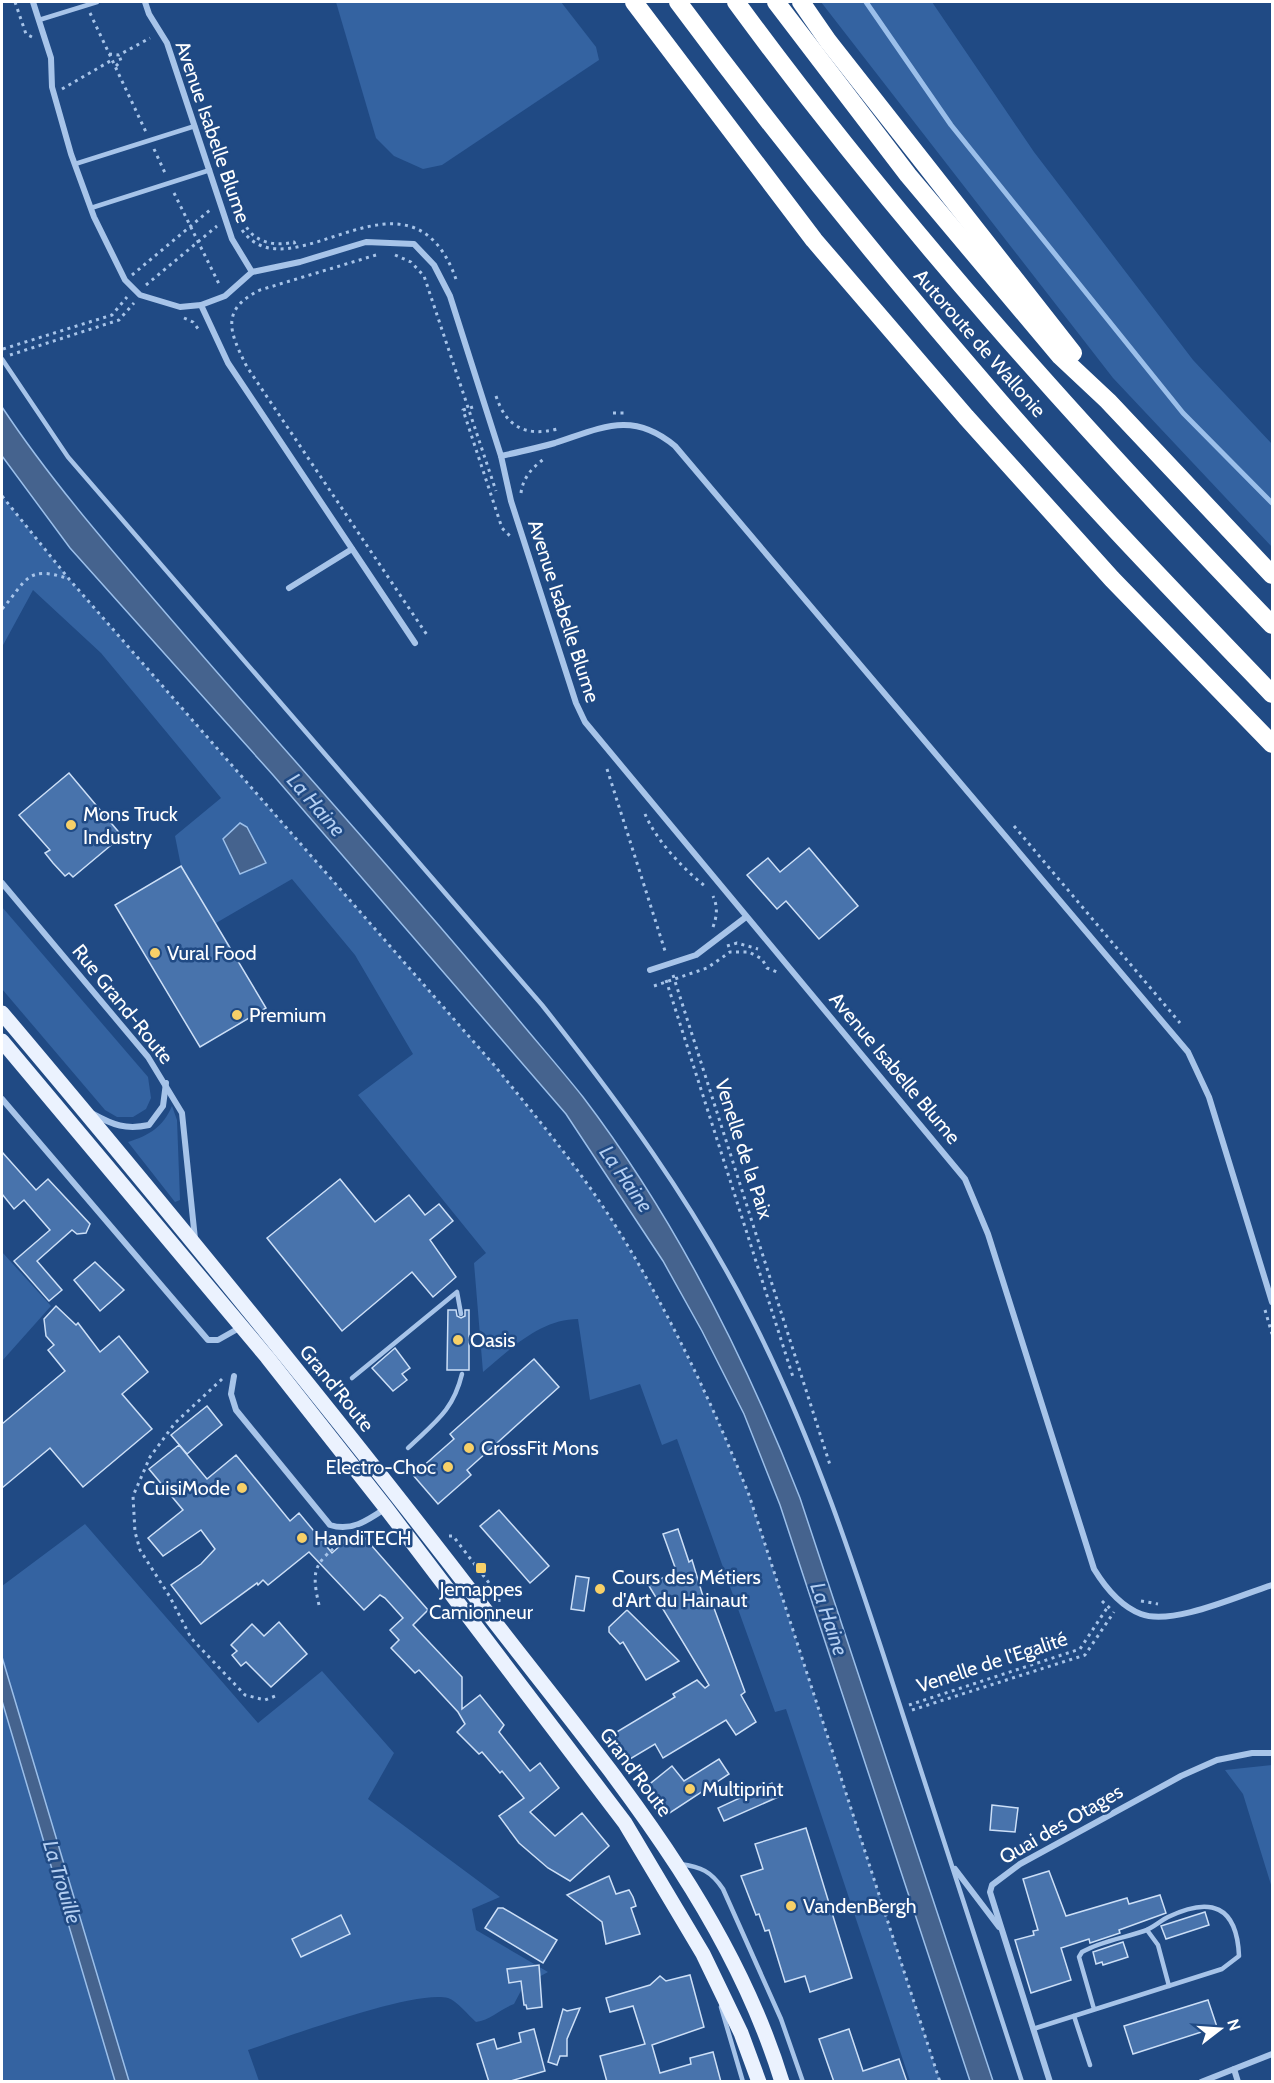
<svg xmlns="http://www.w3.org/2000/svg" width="1274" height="2083" viewBox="0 0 1274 2083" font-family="Cabin,sans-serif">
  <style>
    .green { fill: #3463a1 }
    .water { fill: #45638e; stroke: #9bbfea; stroke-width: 1.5 }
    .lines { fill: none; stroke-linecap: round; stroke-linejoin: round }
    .stream { stroke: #9bbfea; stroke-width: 5 }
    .building { fill: #4873ac; stroke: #ccdff7; stroke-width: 1.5 }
    .path { stroke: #a7c4e9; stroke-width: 3; stroke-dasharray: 3 4.5; stroke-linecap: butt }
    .service { stroke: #a7c4e9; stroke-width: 4.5 }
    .minor { stroke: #a7c4e9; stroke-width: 6 }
    .primary { stroke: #ebf2fe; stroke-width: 15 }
    .motorway { stroke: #fff; stroke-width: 18 }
    .poi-dot { fill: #f7d068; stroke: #204a84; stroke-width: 2 }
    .labels { text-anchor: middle; stroke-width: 5; stroke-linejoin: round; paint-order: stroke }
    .street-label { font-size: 20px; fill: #fff; stroke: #204a84 }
    .poi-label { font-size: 20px; fill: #fff; stroke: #204a84; text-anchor: start }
    .water-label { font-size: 21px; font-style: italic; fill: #b3cef1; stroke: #204a84 }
  </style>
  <rect width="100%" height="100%" fill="#204a84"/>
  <g class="green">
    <path d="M336 2H561L596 47 599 60 442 165 423 169 394 156 376 138Z"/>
    <path d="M821 2H866L867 4 870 2H932L1034 152 1193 360 1272 444V547L1113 378Z"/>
    <path d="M2 496 69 579 494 1065C538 1119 583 1173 620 1233 671 1316 713 1405 749 1495L940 2081H910L786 1709 775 1712 677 1439 662 1445 640 1384 590 1400 578 1319C541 1319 510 1349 483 1372L474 1263 486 1253 358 1095 413 1054 355 955 292 879 216 923 181 866 175 836 221 798 101 653 33 590 2 647Z"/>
    <path d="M2 907 148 1077 151 1098 146 1109 133 1117H117L105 1110 2 989Z"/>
    <path d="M172 1106 177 1120 180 1200 175 1202 128 1142C150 1135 163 1127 172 1106Z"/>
    <path d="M2 1252 51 1306 2 1361Z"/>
    <path d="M85 1524 258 1723 322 1671 394 1753 368 1799 500 1897 472 1909 476 1930 548 1972 524 1985 514 2004C500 2009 491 2020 476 2022 468 2015 457 2001 448 1998 415 1989 287 2037 248 2050L259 2081H2V1586Z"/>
    <path d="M1272 1765V1888L1243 1794 1225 1770Z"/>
  </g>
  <g class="water">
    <path d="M2 407C53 484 116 555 176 625 288 755 404 881 513 1013 536 1041 560 1068 583 1097 675 1218 745 1357 800 1498L993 2081H970L780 1505 744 1414 702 1331 663 1261 566 1114 273 775 70 548 2 456Z"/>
    <path d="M240 823 247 827 266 863 240 874 223 839Z"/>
    <path d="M2 1657 129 2081H115L2 1701Z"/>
  </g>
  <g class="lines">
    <path class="stream" d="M866 2 951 125 1183 413 1272 503"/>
  </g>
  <g class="building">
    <path d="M69 773 122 836 73 877 69 873 65 876 53 863 45 853 50 850 19 815Z"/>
    <path d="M809 848 858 906 819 939 786 901 777 909 747 875 768 858 780 872Z"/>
    <path d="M181 866 266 1008 200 1047 115 905Z"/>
    <path d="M2 1152 36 1190 48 1179 90 1224 86 1233 77 1234 72 1230 37 1261 62 1290 49 1301 14 1261 50 1230 24 1200 14 1209 2 1194Z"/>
    <path d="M340 1179 375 1222 409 1195 425 1215 439 1204 453 1221 430 1240 456 1277 433 1297 412 1272 342 1331 267 1238Z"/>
    <path d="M95 1262 124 1290 100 1311 74 1280Z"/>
    <path d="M56 1306 76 1325 78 1323 100 1352 119 1336 148 1372 122 1394 152 1429 83 1487 50 1448 2 1488V1424L65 1371 48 1350 54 1345 46 1336 44 1319Z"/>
    <path d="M448 1310H456L457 1316 461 1318 465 1316V1310H469V1370H447Z"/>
    <path d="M395 1348 410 1368 402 1374 407 1380 393 1391 372 1368Z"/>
    <path d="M534 1359 559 1387 467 1470 471 1475 438 1504 413 1475 454 1439 450 1434Z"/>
    <path d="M207 1406 222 1425 187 1454 171 1435Z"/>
    <path d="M179 1445 207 1479 236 1455 290 1521 299 1513 332 1553 358 1530 428 1610 413 1625 462 1677V1709L480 1695 504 1725 499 1732 530 1771 540 1763 559 1788 530 1812 555 1836 582 1813 609 1846 570 1881 548 1868 519 1843 499 1816 524 1798 502 1771 500 1773 482 1752 479 1754 457 1732 465 1724 458 1712 419 1670 415 1673 391 1648 399 1640 390 1630 403 1618 385 1598 380 1595 364 1610 309 1552 268 1585 263 1580 258 1585 257 1583 201 1624 171 1585 201 1564 215 1549 201 1530 163 1556 148 1538 183 1510 149 1469Z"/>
    <path d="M499 1510 549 1566 530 1583 480 1526Z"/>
    <path d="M678 1529 689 1562 692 1560 705 1603 711 1600 745 1692 741 1695 756 1722 736 1735 726 1720 663 1758 655 1744 625 1762 610 1736 675 1697 673 1694 697 1680 705 1688 709 1685 649 1586 676 1570 663 1534Z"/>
    <path d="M576 1576 589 1578 584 1611 571 1609Z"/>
    <path d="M627 1610 679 1661 646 1680 623 1642 620 1644 609 1632V1627Z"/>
    <path d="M279 1622 307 1654 271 1687 246 1662 241 1666 232 1655 237 1651 231 1645 252 1624 264 1636Z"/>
    <path d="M719 1759 729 1774 665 1816 649 1796 641 1791 672 1766 684 1781Z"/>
    <path d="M772 1783 778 1797 724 1821 718 1808Z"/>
    <path d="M992 1805 1018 1808 1015 1832 990 1830Z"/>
    <path d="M806 1828 852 1978 810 1992 805 1976 785 1982 769 1930 765 1931 759 1914 756 1915 741 1876 763 1869 755 1844Z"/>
    <path d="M1049 1871 1066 1916 1127 1898 1129 1904 1160 1895 1166 1913 1119 1930 1120 1933 1090 1943 1089 1939 1061 1948 1071 1980 1031 1993 1015 1940 1034 1935 1033 1931 1038 1930 1023 1879Z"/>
    <path d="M609 1876 616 1894 629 1890 633 1897 636 1906 631 1908 640 1934 606 1944 602 1922 567 1895Z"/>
    <path d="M498 1908H503L557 1940 543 1963 485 1928Z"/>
    <path d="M1205 1912 1209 1925 1166 1939 1161 1926Z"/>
    <path d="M341 1915 350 1934 301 1957 292 1939Z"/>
    <path d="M1123 1942 1128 1957 1103 1965 1102 1962 1096 1964 1093 1952Z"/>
    <path d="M539 1965 542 2007 527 2009 526 2005H524L521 1981 509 1983 507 1969Z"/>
    <path d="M690 1975 704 2027 652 2045 660 2073 691 2064 690 2058 713 2052 721 2082H607L600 2056 645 2044 633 2006 610 2012 606 1998 650 1985 660 1976 666 1981Z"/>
    <path d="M1208 2000 1217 2027 1133 2054 1124 2026Z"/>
    <path d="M580 2008 567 2039V2056H560L557 2065 548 2062 563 2009 567 2011Z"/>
    <path d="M534 2029 545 2071 507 2082H489L477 2044 494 2039 497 2049 521 2042 519 2033Z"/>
    <path d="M849 2029 863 2071 899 2059 907 2082H834L819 2039Z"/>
  </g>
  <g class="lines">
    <g class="path">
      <path d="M15 2 26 34 34 38"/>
      <path d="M90 13 146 132"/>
      <path d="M109 54 119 55 150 38"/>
      <path d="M116 66 121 61 119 55"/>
      <path d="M62 89 112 60"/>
      <path d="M154 149 165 173"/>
      <path d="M174 193 220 286"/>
      <path d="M234 209C243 215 243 224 250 232 261 244 279 246 294 242L297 248"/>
      <path d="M242 230C291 299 411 147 457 282"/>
      <path d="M376 255 260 290C219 310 230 333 247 367L427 635"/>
      <path d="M395 255 411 262 424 276 496 491"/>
      <path d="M132 275 210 210"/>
      <path d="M146 285 217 226"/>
      <path d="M184 318 193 322 199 330"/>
      <path d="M3 349 112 315 127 297"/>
      <path d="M10 355 119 320 134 303"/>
      <path d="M496 396C506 427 526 437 557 429"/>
      <path d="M473 407 463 410 502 528 510 536"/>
      <path d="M613 413H627"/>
      <path d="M521 493C523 477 533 467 545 458"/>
      <path d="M2 496 69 579 494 1065C538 1119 583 1173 620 1233 671 1316 713 1405 749 1495L940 2082"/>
      <path d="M2 609C27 581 26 564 69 579"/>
      <path d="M607 769 666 954"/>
      <path d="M645 814C656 840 683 869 705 886"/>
      <path d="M1014 826 1180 1023"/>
      <path d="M713 927C717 916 718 907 713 896"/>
      <path d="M727 946 737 943 758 949"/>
      <path d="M673 975 830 1465"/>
      <path d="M666 980 793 1377"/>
      <path d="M654 986 707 968 730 952H749L762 959 767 968 777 972"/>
      <path d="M1265 1310 1272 1334"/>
      <path d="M222 1379 175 1423 150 1457 133 1496 135 1532 140 1550 170 1597 191 1638 245 1695 265 1700 278 1695"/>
      <path d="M449 1536H453L499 1596V1602"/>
      <path d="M1102 1601 1113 1611"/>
      <path d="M1141 1601 1158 1604"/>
      <path d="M319 1605C310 1566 316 1563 346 1538"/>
      <path d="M909 1705 1080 1649 1107 1608"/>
      <path d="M912 1710 1085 1655 1114 1612"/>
    </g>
    <g class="service">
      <path d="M39 20 97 2"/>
      <path d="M75 164 195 126"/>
      <path d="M91 208 210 170"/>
      <path d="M2 359 68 457 542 1005C619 1102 691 1200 748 1311 814 1438 858 1576 902 1712 941 1836 983 1958 1022 2082"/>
      <path d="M352 1378 457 1292 461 1314"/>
      <path d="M408 1448C435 1422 453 1411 462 1374"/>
      <path d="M680 1864C701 1867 711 1871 723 1889L781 2019 803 2082"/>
      <path d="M1147 1930 1158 1945 1169 1986"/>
      <path d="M721 2007 743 2082"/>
      <path d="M1074 2016 1090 2065"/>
      <path d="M1033 2029 1222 1969 1239 1956C1237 1906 1211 1896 1168 1917 1160 1921 1153 1928 1144 1931 1124 1938 1101 1941 1082 1952L1079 1957 1094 2009"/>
    </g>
    <g class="minor">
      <path d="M33 2 51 58 52 87 71 154 94 217 125 280 140 295 180 307 201 305 225 296 252 272 300 262 366 242 414 244 434 265 450 296 501 456C519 452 537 448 555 443 601 428 632 410 675 446L1188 1052 1209 1097 1272 1302"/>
      <path d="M145 2 149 14 167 43 232 239 252 272"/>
      <path d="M201 305 228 363 415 643"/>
      <path d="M501 456 511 501 576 703 585 722 965 1179 988 1234 1094 1569C1105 1587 1120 1606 1141 1614 1173 1626 1240 1595 1272 1585"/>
      <path d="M289 588 352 549"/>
      <path d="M2 883 148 1057 182 1113 195 1239"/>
      <path d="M650 970 696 955 746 917"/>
      <path d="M2 1099 208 1340H218L241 1327"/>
      <path d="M93 1114C113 1125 126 1130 149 1125L163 1106 166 1083"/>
      <path d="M234 1376 231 1394 236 1410 330 1525C352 1532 368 1520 386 1508"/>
      <path d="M955 1869 999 1927"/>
      <path d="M1234 2069 1238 2082"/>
      <path d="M1050 2082 990 1892 992 1885 1020 1864 1181 1776 1217 1760 1252 1753H1272"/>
      <path d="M1201 2082 1272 2054"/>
    </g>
    <g class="primary">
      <path d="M2 1013C164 1205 324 1400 477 1599 592 1750 725 1896 782 2082"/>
      <path d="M2 1041 267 1357 386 1508 625 1823 703 1954 741 2033 759 2082"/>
    </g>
    <g class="motorway">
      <path d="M634 2 814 240 966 417 1112 579 1272 744"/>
      <path d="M678 2C778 137 884 268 994 395 1083 498 1178 596 1272 694"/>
      <path d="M736 2C898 223 1082 428 1272 625"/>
      <path d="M776 2 908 175 1060 356 1108 401 1272 575"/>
      <path d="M801 2 828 41 1073 353"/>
    </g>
  </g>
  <g class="poi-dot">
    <circle cx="71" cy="825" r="6"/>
    <circle cx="155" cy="953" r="6"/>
    <circle cx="237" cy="1015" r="6"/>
    <circle cx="458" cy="1340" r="6"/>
    <circle cx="469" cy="1448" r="6"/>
    <circle cx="448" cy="1467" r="6"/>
    <circle cx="242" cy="1488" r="6"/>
    <circle cx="302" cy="1538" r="6"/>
    <rect x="475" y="1562" width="12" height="12" rx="3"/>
    <circle cx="600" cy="1589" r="6"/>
    <circle cx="690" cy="1789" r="6"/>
    <circle cx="791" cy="1906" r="6"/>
  </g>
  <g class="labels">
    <g class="street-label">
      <text transform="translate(213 132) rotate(71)" y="7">Avenue Isabelle Blume</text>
      <text transform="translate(980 343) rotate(49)" y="7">Autoroute de Wallonie</text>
      <text transform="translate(564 611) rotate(72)" y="7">Avenue Isabelle Blume</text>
      <text transform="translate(123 1004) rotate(51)" y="7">Rue Grand-Route</text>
      <text transform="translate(895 1068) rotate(50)" y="7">Avenue Isabelle Blume</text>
      <text transform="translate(744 1149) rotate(72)" y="7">Venelle de la Paix</text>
      <text transform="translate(337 1388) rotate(51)" y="7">Grand'Route</text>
      <text transform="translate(992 1662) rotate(-18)" y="7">Venelle de l'Egalité</text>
      <text transform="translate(636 1772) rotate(53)" y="7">Grand'Route</text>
      <text transform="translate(1061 1824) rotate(-30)" y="7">Quai des Otages</text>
    </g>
    <g class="poi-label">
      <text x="83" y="821">Mons Truck<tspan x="83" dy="23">Industry</tspan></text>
      <text x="167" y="960">Vural Food</text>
      <text x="249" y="1022">Premium</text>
      <text x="470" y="1347">Oasis</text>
      <text x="481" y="1455">CrossFit Mons</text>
      <text x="436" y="1474" text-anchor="end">Electro-Choc</text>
      <text x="230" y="1495" text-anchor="end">CuisiMode</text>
      <text x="314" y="1545">HandiTECH</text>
      <text x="612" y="1584">Cours des Métiers<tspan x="612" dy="23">d'Art du Hainaut</tspan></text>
      <text x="481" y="1596" text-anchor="middle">Jemappes<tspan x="481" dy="23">Camionneur</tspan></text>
      <text x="702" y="1796">Multiprint</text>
      <text x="803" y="1913">VandenBergh</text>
    </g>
    <g class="water-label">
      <text transform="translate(316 805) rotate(49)" y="7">La Haine</text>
      <text transform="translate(626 1179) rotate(55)" y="7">La Haine</text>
      <text transform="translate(829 1619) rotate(71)" y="7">La Haine</text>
      <text transform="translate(62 1882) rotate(73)" y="7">La Trouille</text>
    </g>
  </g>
  <rect width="1274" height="2083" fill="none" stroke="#ffffff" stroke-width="6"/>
  <g transform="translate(1220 2029) rotate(73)" stroke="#204a84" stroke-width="4.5" paint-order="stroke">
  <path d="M0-4.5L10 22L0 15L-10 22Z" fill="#ffffff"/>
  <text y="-9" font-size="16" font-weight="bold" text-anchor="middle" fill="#ffffff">N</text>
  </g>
</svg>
